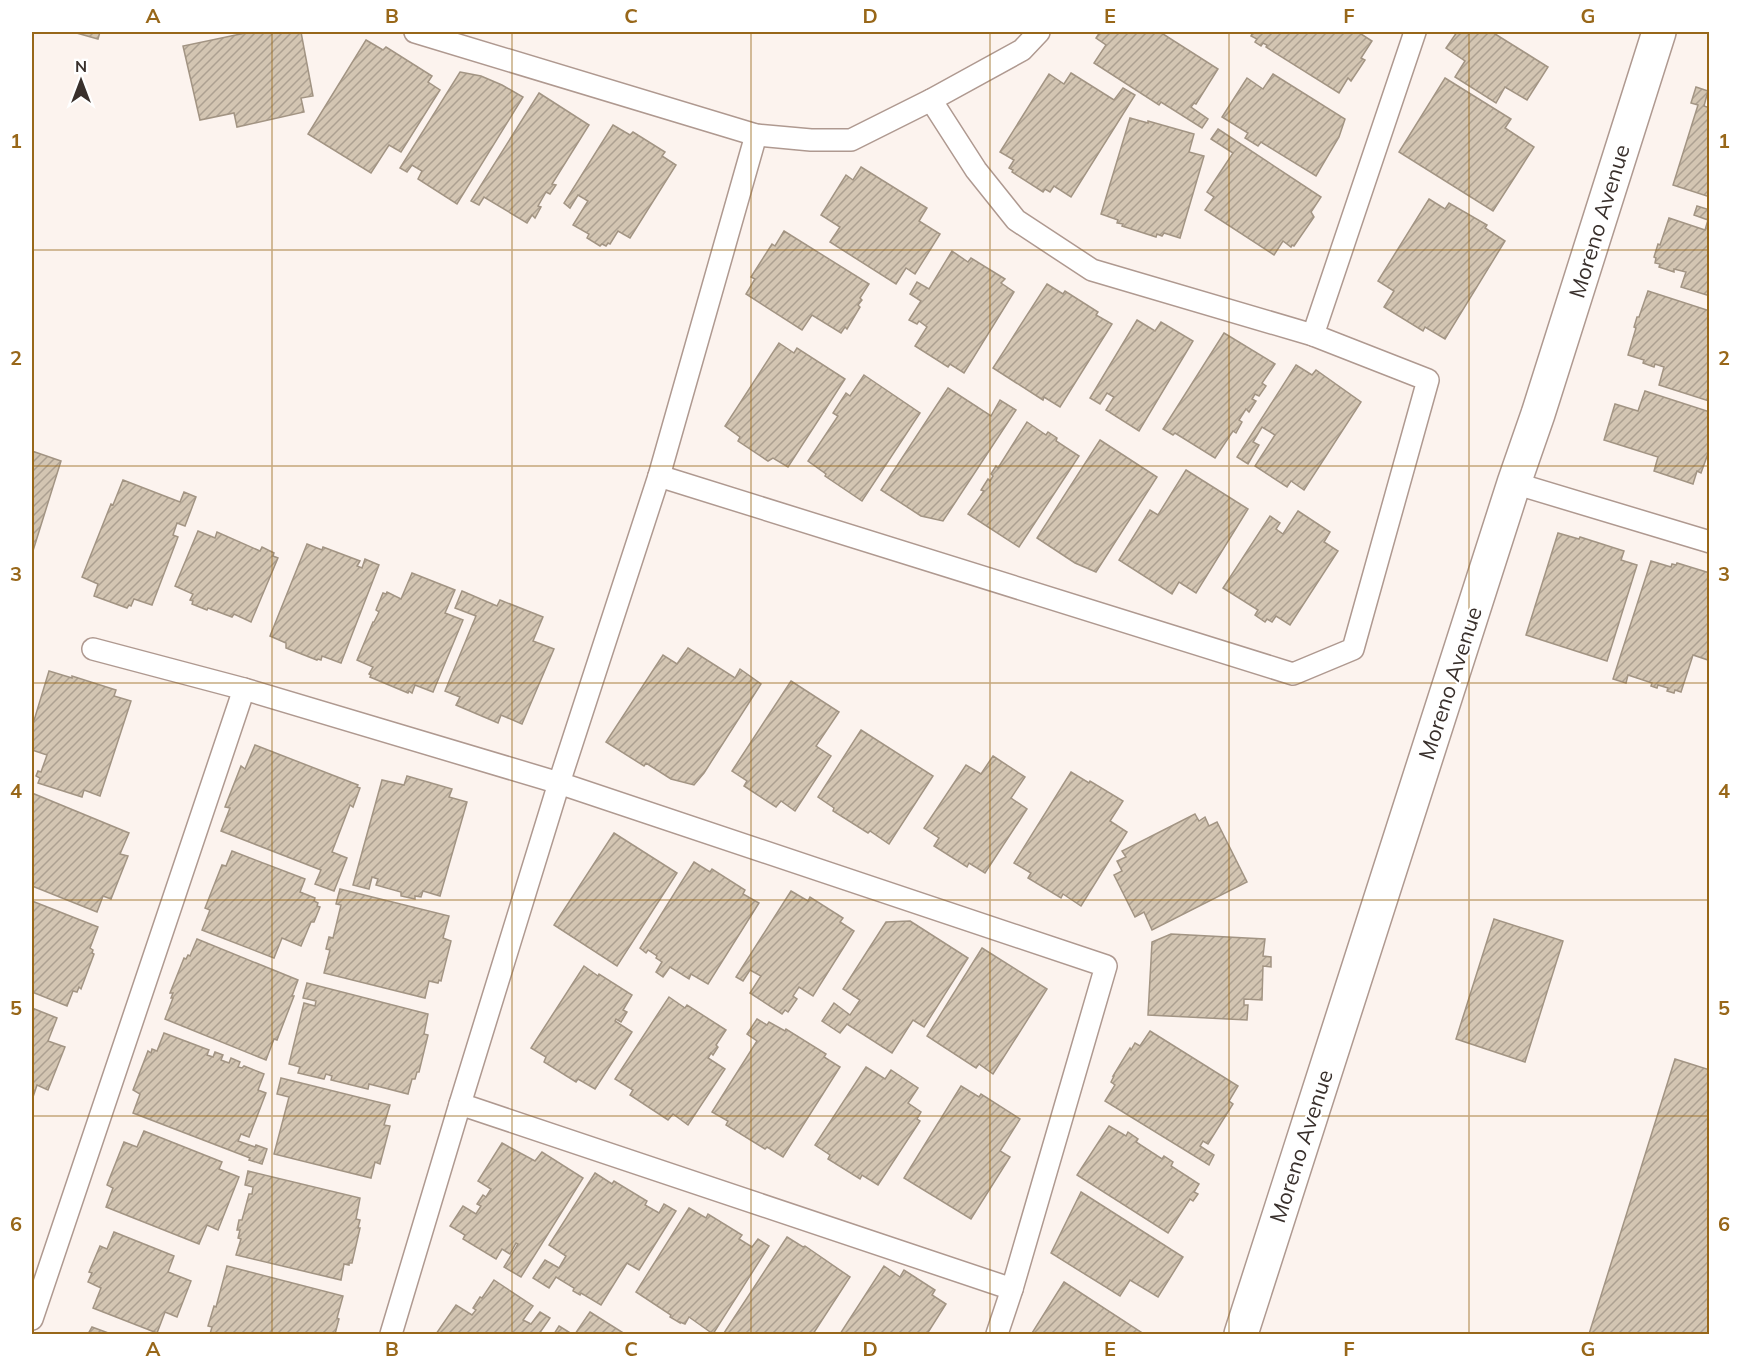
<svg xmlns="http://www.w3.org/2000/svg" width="1741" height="1366" viewBox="0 0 1741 1366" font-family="Mulish,sans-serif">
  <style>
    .building { fill: url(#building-hatch); stroke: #a29483; stroke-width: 1.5 }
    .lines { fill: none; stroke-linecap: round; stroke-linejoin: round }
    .lane-casing { stroke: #af9990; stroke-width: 24 }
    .street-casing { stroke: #af9990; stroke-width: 36 }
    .lane { stroke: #fff; stroke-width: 21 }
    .street { stroke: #fff; stroke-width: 33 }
    .grid { fill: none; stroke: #986719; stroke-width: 1.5; stroke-opacity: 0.55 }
    .labels { text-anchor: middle; stroke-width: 4.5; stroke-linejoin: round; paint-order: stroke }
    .street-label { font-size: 22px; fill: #39302c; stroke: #fff }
    .neatline { fill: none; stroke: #986719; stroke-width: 2 }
    .grid-label { font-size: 20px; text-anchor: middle; font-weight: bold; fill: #986719 }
  </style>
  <defs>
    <pattern id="building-hatch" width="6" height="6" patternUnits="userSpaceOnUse" patternTransform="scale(1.5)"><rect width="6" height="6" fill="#d3c5b2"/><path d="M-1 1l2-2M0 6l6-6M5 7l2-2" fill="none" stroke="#aca091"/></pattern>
  </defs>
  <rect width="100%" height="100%" fill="#fcf3ee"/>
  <g class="building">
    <path d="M73 32H100L98 39Z"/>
    <path d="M250 32H301L313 96 301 98 304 112 237 127 234 113 200 120 183 46Z"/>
    <path d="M1100 32H1160L1218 69 1196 104 1194 103 1191 107 1208 119 1202 128 1161 102 1159 105 1094 63 1106 45 1096 38Z"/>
    <path d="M1253 32H1358L1372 41 1361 58 1365 60 1351 81 1348 78 1339 93 1266 47 1267 45 1263 43 1261 46 1255 42 1257 39 1251 36Z"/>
    <path d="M1457 32H1492L1548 67 1527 100 1505 87 1496 103 1455 77 1465 61 1446 48Z"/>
    <path d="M366 40 383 50 386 47 432 76 428 82 440 90 401 152 389 145 371 173 308 134Z"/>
    <path d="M460 72 481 76 502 85 523 97 457 204 418 179 422 171 412 165 407 172 400 168Z"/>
    <path d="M1071 73 1114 100 1123 88 1135 95 1071 197 1054 186 1050 192 1045 189 1043 192 1012 172 1013 170 1009 168 1014 160 1000 152 1049 74 1064 84Z"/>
    <path d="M1273 74 1345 119 1339 137 1316 176 1261 142 1258 146 1245 138 1248 133 1222 117 1247 78 1263 89Z"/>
    <path d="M1445 78 1511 119 1505 128 1534 147 1493 211 1399 152Z"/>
    <path d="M1696 87 1708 91 1704 106 1710 108V197L1673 185 1698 105 1691 103Z"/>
    <path d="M539 93 589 125 552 184 556 185 550 194 546 192 538 206 541 207 535 218 532 215 527 223 484 197 479 205 471 201Z"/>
    <path d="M1130 118 1148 123V121L1194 134 1189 152 1204 156 1180 238 1164 233 1162 236 1157 234 1156 237 1122 226 1123 224 1117 223 1118 220 1101 214Z"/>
    <path d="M613 125 630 135 633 132 665 152 662 156 676 165 630 238 618 231 610 244 608 243 606 246 602 244 600 246 587 238 589 234 573 225 588 201 578 195 570 208 564 203Z"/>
    <path d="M1218 129 1321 197 1311 212 1314 217 1294 246 1292 245 1291 247 1283 241 1274 255 1205 210 1214 197 1207 192 1233 153 1211 139Z"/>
    <path d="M861 167 927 208 919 221 940 234 915 274 906 268 896 284 830 242 840 227 821 215 846 175 853 180Z"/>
    <path d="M1429 199 1445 209 1449 203 1487 225 1485 228 1505 241 1445 339 1425 327 1423 331 1384 307 1394 291 1378 281Z"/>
    <path d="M1697 206 1710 210V296L1681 287 1686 272 1674 269V272L1659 267 1660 264 1655 263 1656 258 1654 257 1658 244 1660 245 1669 218 1705 230 1708 220 1694 215Z"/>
    <path d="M784 231 869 284 860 298 862 300 858 305 860 307 847 329 845 327 841 333 812 315 802 330 746 294 755 279 751 277 772 244 775 246Z"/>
    <path d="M952 251 968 262 971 258 1005 279 1001 283 1014 292 964 373 950 364 948 367 915 346 927 327 919 321 917 324 909 320 921 301 910 294 917 282 929 289Z"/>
    <path d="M1047 284 1063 294 1065 291 1098 312 1096 315 1112 324 1060 407 1044 397 1043 400 993 368Z"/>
    <path d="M1648 291 1710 311 1709 401 1659 385 1664 367 1655 364 1654 367 1643 363 1644 360 1628 355 1636 328 1634 327 1637 317H1639Z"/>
    <path d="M1137 320 1155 331 1161 322 1193 341 1139 431 1106 410 1114 397 1107 393 1100 404 1090 398Z"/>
    <path d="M1224 333 1275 364 1262 383 1266 386 1259 396 1255 394 1252 399 1256 401 1249 412 1246 409 1239 420 1242 422 1236 433 1233 431 1215 458 1175 433 1173 435 1163 429Z"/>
    <path d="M779 343 794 353 797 348 845 379 788 467 773 458 768 461 738 441 740 437 725 426Z"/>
    <path d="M1296 365 1312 375 1316 370 1361 402 1304 490 1291 481 1287 487 1255 466 1275 435 1262 427 1253 442 1259 445 1248 464 1237 457Z"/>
    <path d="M864 375 920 413 862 501 825 476 826 474 808 461 838 416 833 413 846 393 850 396Z"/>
    <path d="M948 388 991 416 1000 400 1016 410 943 521 921 516 881 490Z"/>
    <path d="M1645 391 1710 412V448L1701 473 1697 471 1693 484 1654 471 1658 457 1604 440 1615 404 1638 411Z"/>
    <path d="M1027 422 1046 435 1048 432 1057 438 1056 441 1079 456 1019 547 968 514 984 491 981 490 988 479 990 481 993 476 991 474 996 466 998 468Z"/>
    <path d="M1100 440 1157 477 1096 572 1075 563 1037 538Z"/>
    <path d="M32 451 61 461 32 554Z"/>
    <path d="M1186 470 1248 509 1196 593 1179 582 1172 594 1119 560 1150 510 1158 515Z"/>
    <path d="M123 480 180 502 184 492 196 497 185 526 177 523 173 535 178 537 152 605 134 599 131 606 129 605 127 608 94 596 98 584 82 577 111 504 113 505Z"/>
    <path d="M1298 511 1330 532 1324 542 1338 551 1290 625 1276 616 1272 622 1267 619 1265 622 1255 615 1258 610 1223 588 1270 516 1280 523 1276 529 1283 534Z"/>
    <path d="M198 531 215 538 217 532 260 551 262 547 274 553 273 556 278 558 251 622 234 614 232 617 208 608 207 610 192 604 193 601 190 600 193 594 175 586Z"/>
    <path d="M1558 533 1579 539 1580 537 1624 551 1621 560 1637 565 1607 661 1526 635Z"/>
    <path d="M307 544 322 550 323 547 360 561 357 566 362 568 365 559 379 565 341 663 322 656 321 660 318 659 317 660 286 648V643L270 636Z"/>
    <path d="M1651 561 1671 567 1672 564 1676 565 1677 563 1710 573V657L1708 660 1693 655 1681 692 1675 690 1674 693 1667 691 1668 688 1658 685 1657 688 1651 686 1652 683 1628 675 1626 683 1613 679Z"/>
    <path d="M412 573 455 590 445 613 463 620 433 692 415 685 412 693 409 691 408 693 370 677 371 675 369 674 373 667 357 660 373 622H374L379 612 376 610 383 593 386 594 387 592 401 599Z"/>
    <path d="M462 591 497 606 500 600 543 617 533 641 554 649 522 724 501 715 498 723 456 705 460 697 445 691 476 616 455 608Z"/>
    <path d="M688 648 735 678 740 669 761 684 704 773 694 785 671 779 646 763 644 766 606 742 663 655 677 664Z"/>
    <path d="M49 671 72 678V676L116 690 114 696 131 701 100 796 84 790 82 797 38 783 40 778 36 776 38 771 41 772 47 755 32 750V727Z"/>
    <path d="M791 681 839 712 816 746 831 756 795 811 781 801 776 807 744 786 747 781 732 771Z"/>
    <path d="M861 730 933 776 889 844 870 831 868 833 833 811 834 808 818 797Z"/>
    <path d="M255 745 358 785 357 787 360 788 353 807 350 805 332 852 347 858 334 891 315 884 321 870 221 831 230 808 225 807 241 766 245 769Z"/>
    <path d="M993 756 1025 777 1011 798 1027 809 985 873 969 863 967 867 934 846 939 838 924 828 966 765 981 774Z"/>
    <path d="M1071 772 1089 783 1090 781 1123 801 1110 821 1127 832 1081 906 1063 894 1061 898 1028 878 1031 873 1014 863Z"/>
    <path d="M407 776 452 789 449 797 467 802 440 896 423 891 421 897 415 896V899L401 896V892L376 885 378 879 372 877 369 889 353 885 382 780 404 785Z"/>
    <path d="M32 793 129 833 120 854 128 856 111 899 103 896 97 912 32 886Z"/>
    <path d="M1195 814 1199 821 1205 817 1209 826 1217 822 1247 882 1152 930 1144 912 1135 917 1114 875 1122 871 1117 861 1126 857 1122 851Z"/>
    <path d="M614 833 677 873 617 966 554 925Z"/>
    <path d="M232 851 305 879 300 892 315 898 314 901 318 903 317 906 320 907 314 922H311L301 946 282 938 274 958 202 930 210 910 205 908 222 865 226 866Z"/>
    <path d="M694 862 710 872 712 869 745 890 743 894 759 903 708 984 691 974 689 979 670 967 663 977 656 972 662 962 656 958 657 956 648 950 646 953 640 948Z"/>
    <path d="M340 889 449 916 443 938 451 941 441 981 439 980 438 983 429 981 425 998 324 973 330 950 326 949 329 937 333 938 341 905 336 904Z"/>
    <path d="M791 891 808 901 810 897 843 918 840 922 854 931 813 996 799 987 793 996 797 999 788 1012 785 1010 782 1014 750 993 761 976 750 970 743 981 736 977Z"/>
    <path d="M32 901 98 927 90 948 93 950 92 953 94 954 81 989 79 987 77 992 73 991 67 1006 32 992Z"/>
    <path d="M1494 919 1563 941 1525 1062 1456 1039Z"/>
    <path d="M910 921 968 958 924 1027 913 1020 892 1053 847 1024 840 1033 822 1021 834 1003 850 1015 860 1000 843 989 886 922Z"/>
    <path d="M1171 934 1265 939 1263 956 1271 957V967L1263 966 1262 1000 1244 999V1005H1248L1247 1020 1148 1015 1152 942Z"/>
    <path d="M197 939 298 980 292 996H294L277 1040 274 1039 266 1060 165 1019 173 998H171L173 993H170L184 958 186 959 188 955 190 956Z"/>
    <path d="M982 948 1047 989 993 1074 979 1064 976 1068 927 1036Z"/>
    <path d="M584 966 598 976 599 974 632 995 623 1010 627 1012 621 1022 616 1019 615 1021 632 1032 595 1089 578 1079 576 1082 544 1062 546 1057 531 1048Z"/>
    <path d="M307 983 428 1014 424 1034 428 1035 419 1072H417L415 1079H412L408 1094 369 1084 368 1089 331 1080 332 1076 326 1074 324 1079 298 1073 300 1067 289 1064 304 1003 315 1006 316 1001 303 998Z"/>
    <path d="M669 997 685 1008 687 1005 726 1030 716 1045 718 1047 713 1055 711 1053 708 1058 725 1069 688 1125 673 1114 668 1120 630 1095 633 1090 615 1079Z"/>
    <path d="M32 1008 57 1018 48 1041 65 1047 48 1090 37 1085 32 1100Z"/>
    <path d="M757 1019 767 1025 769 1022 785 1031 786 1029 826 1054 824 1057 840 1067 783 1157 767 1147 765 1149 726 1125 728 1121 712 1112 757 1041 747 1034Z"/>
    <path d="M1150 1031 1238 1086 1229 1101 1233 1104 1208 1144 1203 1141 1200 1146 1214 1155 1209 1165 1105 1101 1115 1085 1111 1082 1114 1076H1113L1130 1048 1131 1050 1135 1043 1140 1046Z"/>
    <path d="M164 1033 209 1050 207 1055 213 1057 215 1052 223 1055 221 1060 229 1063 231 1058 240 1062 238 1067 242 1068 244 1066 264 1074 258 1090 266 1093 249 1137 241 1134 238 1141 255 1147 256 1145 267 1149 262 1164 249 1160 250 1158 133 1113 140 1094 133 1090 148 1051 151 1053 152 1049 157 1051Z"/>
    <path d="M1675 1059 1710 1070V1334H1589Z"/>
    <path d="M866 1067 885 1079 891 1070 918 1088 908 1103 921 1112 917 1119 920 1121 878 1185 862 1175 860 1179 828 1159 830 1155 815 1145Z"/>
    <path d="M281 1078 390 1105 384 1125 390 1126 380 1164 375 1162 371 1178 274 1154 289 1097 277 1094Z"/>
    <path d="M961 1086 979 1097 981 1094 1020 1119 1000 1151 1010 1157 971 1219 904 1178Z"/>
    <path d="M1109 1126 1126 1136 1128 1132 1138 1139 1136 1142 1162 1159 1164 1156 1173 1162 1171 1166 1199 1184 1194 1192 1198 1194 1193 1201 1190 1199 1168 1233 1077 1175Z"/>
    <path d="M144 1131 222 1162 219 1169 239 1177 218 1230 207 1225 199 1244 106 1207 113 1188 107 1185 124 1142 137 1147Z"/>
    <path d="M502 1143 535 1161 542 1152 583 1178 521 1277 504 1267 518 1244 516 1243 510 1254 502 1249 496 1259 463 1239 465 1235 450 1226 463 1206 476 1214 481 1206 477 1204 483 1195 486 1197 491 1189 478 1181Z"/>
    <path d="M248 1171 360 1198 356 1219 360 1220 358 1228H360L352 1263H349V1265L344 1264 341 1280 236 1255 241 1239 238 1238 240 1230H237L239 1220H242L249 1194H252L253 1187 245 1185Z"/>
    <path d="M595 1173 612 1184 614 1181 647 1201 645 1205 659 1213 664 1204 676 1211 639 1270 627 1263 601 1305 581 1293 580 1295 573 1291 574 1288 556 1277 549 1288 533 1278 545 1260 559 1268 566 1256 549 1245Z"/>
    <path d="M1081 1192 1183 1257 1158 1297 1130 1280 1120 1296 1051 1253Z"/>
    <path d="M689 1208 706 1218 708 1214 742 1235 739 1239 752 1247 758 1239 769 1246 713 1334 689 1317 685 1324 680 1322V1323L670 1317 671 1315 636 1292Z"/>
    <path d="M114 1232 174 1256 168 1272 191 1281 177 1317 165 1312 157 1333 93 1308 101 1288 88 1282 92 1273 89 1272 100 1246 107 1249Z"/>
    <path d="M787 1237 803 1247 805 1246 850 1277 813 1334H745L742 1333 741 1334H726L724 1333Z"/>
    <path d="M227 1266 343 1296 337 1318 339 1319 335 1334H210L212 1327 208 1326 214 1306 216 1307Z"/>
    <path d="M884 1266 900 1277 904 1270 935 1290 932 1295 946 1304 927 1334H840Z"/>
    <path d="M494 1280 533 1306 523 1320 531 1324 540 1312 550 1318 539 1334H436L456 1305 472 1315 476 1310 473 1308 480 1297 482 1298Z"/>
    <path d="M1064 1282 1141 1332 1139 1334H1035L1032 1333Z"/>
    <path d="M590 1312 625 1334H575Z"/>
    <path d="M559 1326 572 1334H554Z"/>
    <path d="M92 1327 111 1334H88Z"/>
  </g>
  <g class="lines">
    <g class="lane-casing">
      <g id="lane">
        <path d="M415 32 756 135 811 140H851L931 100 1022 50 1039 32"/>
        <path d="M1313 335 1415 32"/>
        <path d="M659 476 1293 674 1353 649 1428 380 1313 335 1092 270 1016 220 976 170 931 100"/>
        <path d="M1514 483 1710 542"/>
        <path d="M93 649 244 689 559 783 1106 966 1012 1289 997 1334"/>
        <path d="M460 1104 1012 1289"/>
        <path d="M32 1319 244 689"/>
        <path d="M391 1334 460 1104 559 783 659 476 756 135"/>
      </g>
    </g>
    <g class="street-casing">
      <path id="street" d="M1241 1334 1514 483 1538 414 1659 32"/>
    </g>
    <use href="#lane" class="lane"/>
    <use href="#street" class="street"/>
  </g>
  <path class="grid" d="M272 32V1334M512 32V1334M751 32V1334M990 32V1334M1229 32V1334M1469 32V1334M32 250H1710M32 466H1710M32 683H1710M32 900H1710M32 1116H1710"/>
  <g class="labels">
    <g class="street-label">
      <text transform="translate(1599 221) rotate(-73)" y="8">Moreno Avenue</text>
      <text transform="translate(1450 683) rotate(-72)" y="8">Moreno Avenue</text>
      <text transform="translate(1301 1146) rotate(-72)" y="8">Moreno Avenue</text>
    </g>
  </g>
  <rect width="1741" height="1366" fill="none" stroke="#ffffff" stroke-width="66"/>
  <g transform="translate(81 81)" stroke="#ffffff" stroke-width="4.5" paint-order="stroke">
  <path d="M0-4.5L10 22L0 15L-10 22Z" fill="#39302c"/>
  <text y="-9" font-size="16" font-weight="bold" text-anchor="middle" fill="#39302c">N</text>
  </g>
  <rect x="33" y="33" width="1675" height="1300" class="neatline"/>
  <g class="grid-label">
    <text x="153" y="23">A</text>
    <text x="392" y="23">B</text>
    <text x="631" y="23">C</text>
    <text x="870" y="23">D</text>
    <text x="1110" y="23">E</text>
    <text x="1349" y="23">F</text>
    <text x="1588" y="23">G</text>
    <text x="16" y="148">1</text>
    <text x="1724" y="148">1</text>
    <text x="16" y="365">2</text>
    <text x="1724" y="365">2</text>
    <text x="16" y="581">3</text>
    <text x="1724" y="581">3</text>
    <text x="16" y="798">4</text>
    <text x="1724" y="798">4</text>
    <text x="16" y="1015">5</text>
    <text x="1724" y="1015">5</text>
    <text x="16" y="1231">6</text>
    <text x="1724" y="1231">6</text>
    <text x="153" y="1356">A</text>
    <text x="392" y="1356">B</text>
    <text x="631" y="1356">C</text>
    <text x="870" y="1356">D</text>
    <text x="1110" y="1356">E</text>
    <text x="1349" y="1356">F</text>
    <text x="1588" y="1356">G</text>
  </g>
</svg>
